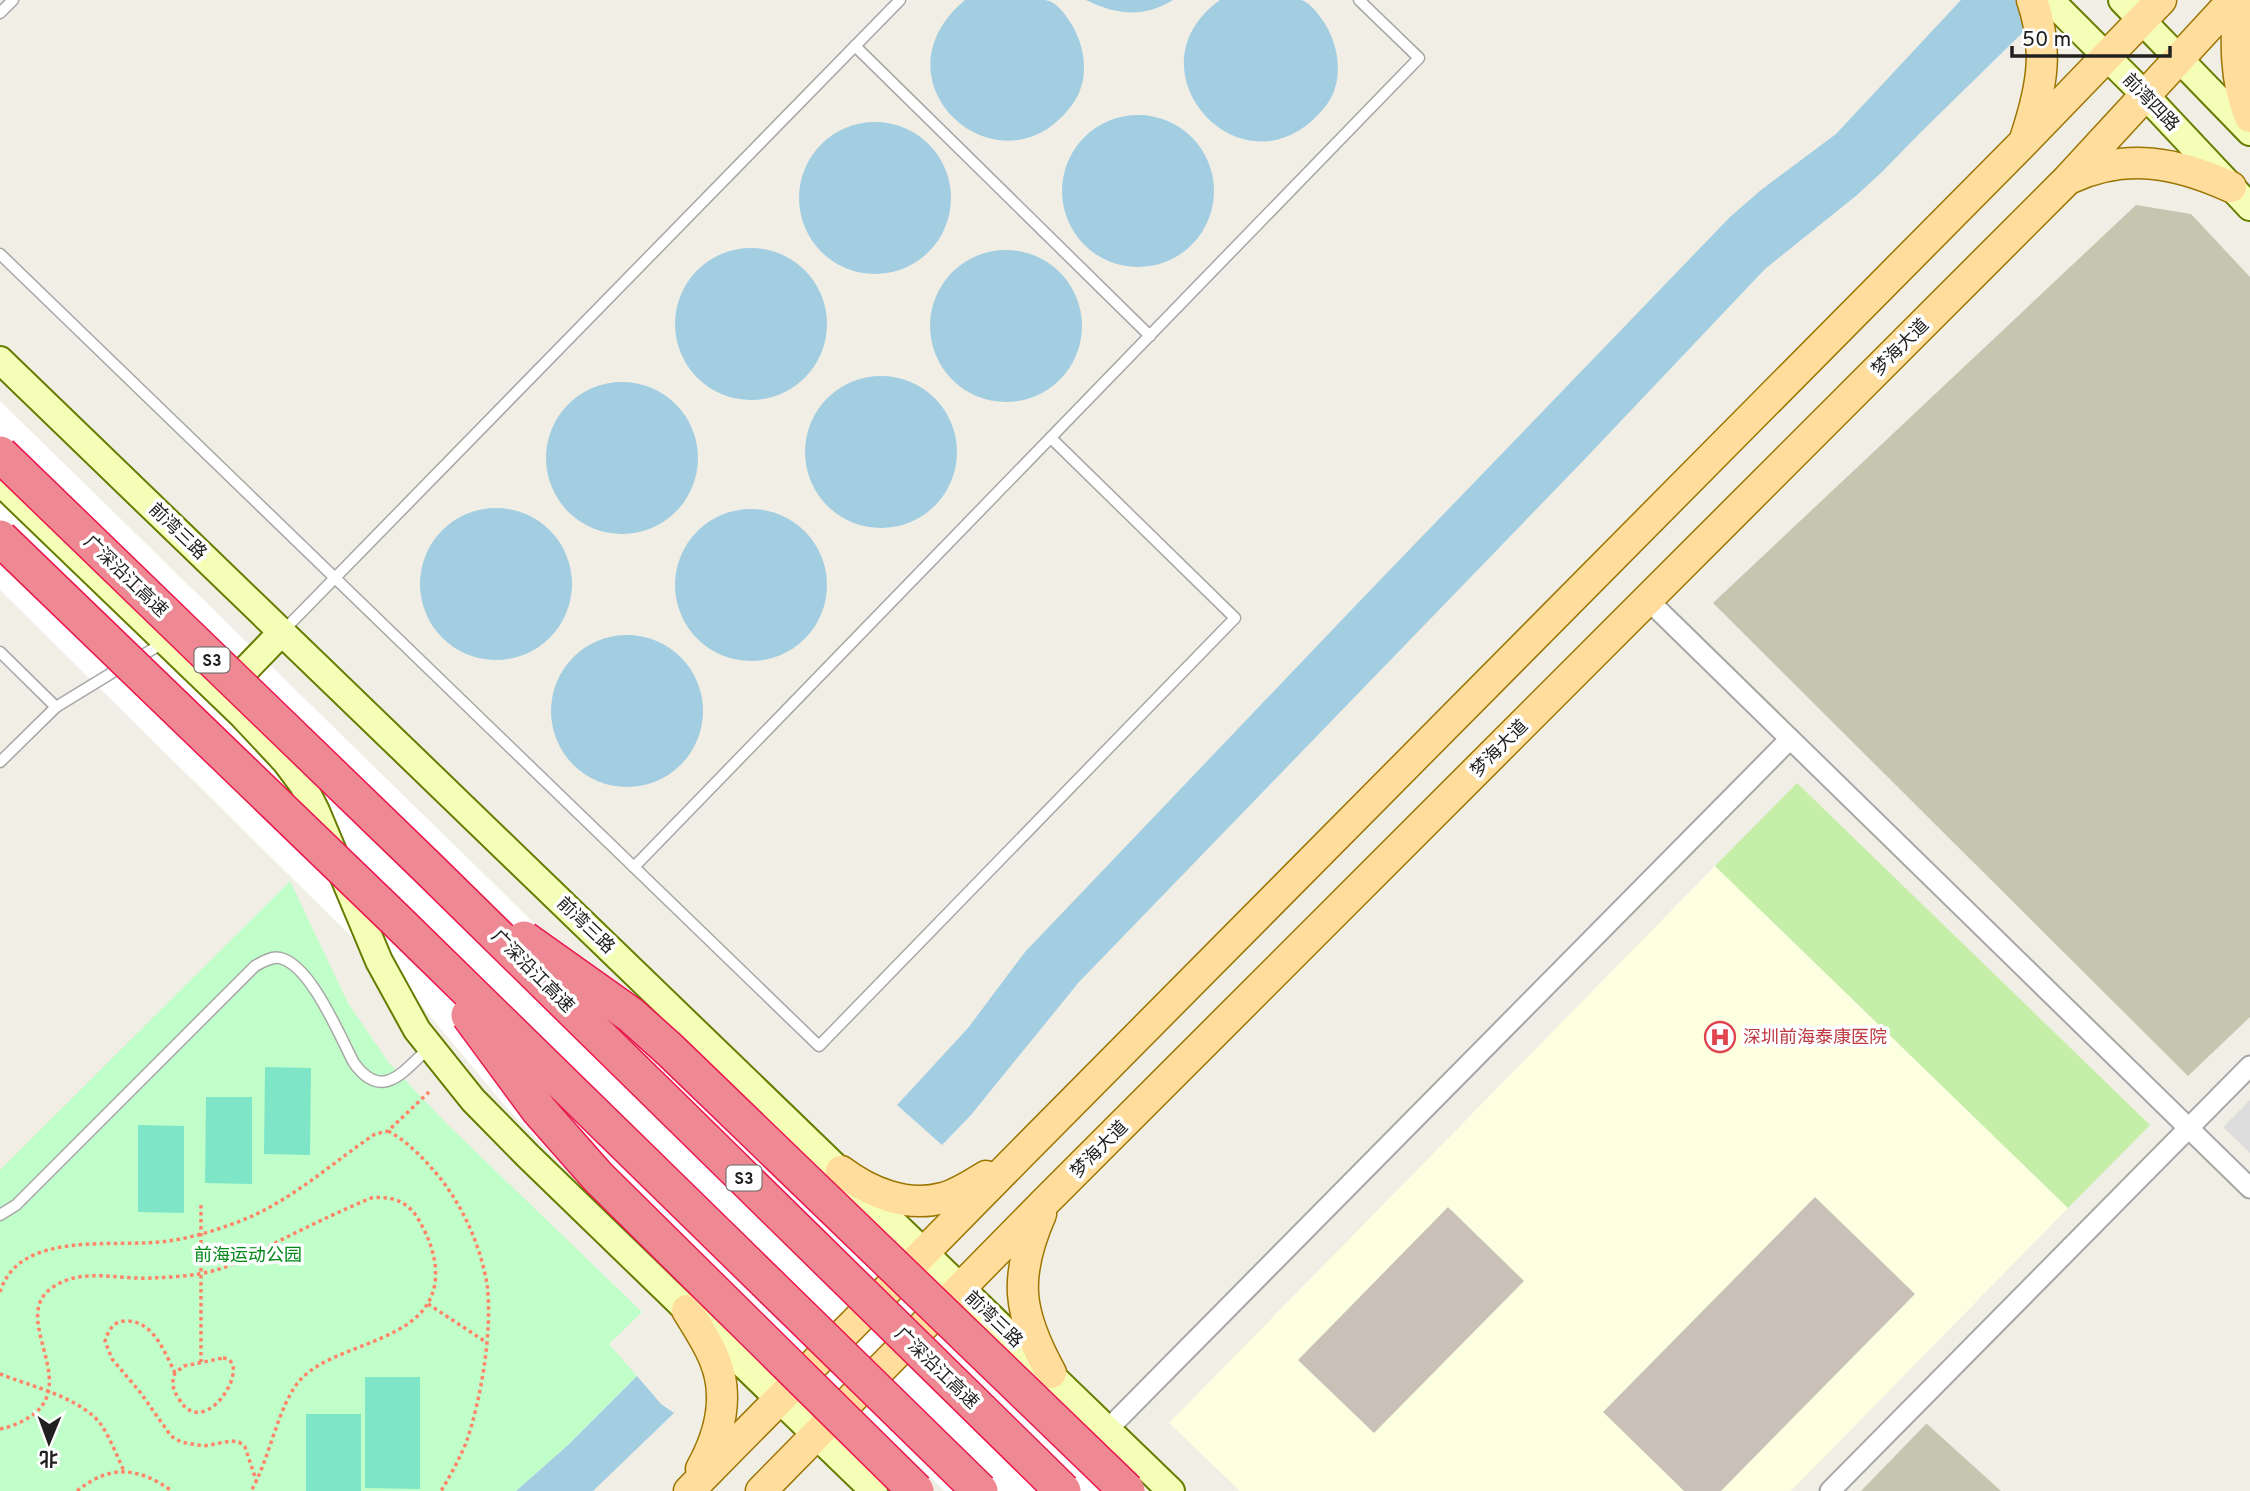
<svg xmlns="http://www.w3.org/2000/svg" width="2250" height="1491" viewBox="0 0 2250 1491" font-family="Overpass,'Noto Sans SC',sans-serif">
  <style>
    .residential { fill: #dedddd }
    .education { fill: #fcffe0 }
    .construction { fill: #c5c6b0 }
    .grass { fill: #c5efa8 }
    .park { fill: #c0feca }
    .pitch { fill: #7ee6c6 }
    .water { fill: #a3cee2 }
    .pier { fill: #fff }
    .building { fill: #c9c1b8 }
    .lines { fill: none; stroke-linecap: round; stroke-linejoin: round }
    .lane-casing { stroke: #a7a7a7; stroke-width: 13 }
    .street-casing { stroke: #a7a7a7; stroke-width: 23 }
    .secondary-casing { stroke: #657d00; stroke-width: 30 }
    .primary-casing { stroke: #9b7500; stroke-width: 33 }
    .path { stroke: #ff8468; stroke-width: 3.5; stroke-dasharray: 3.5 3.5; stroke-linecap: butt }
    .lane { stroke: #fff; stroke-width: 10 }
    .street { stroke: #fff; stroke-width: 19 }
    .secondary { stroke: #f5feb6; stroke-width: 26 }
    .primary { stroke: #ffdd9c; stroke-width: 30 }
    .highway-bridge-casing { stroke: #e9194f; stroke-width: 38; stroke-linecap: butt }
    .highway-bridge { stroke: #ee8892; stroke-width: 35 }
    .labels { text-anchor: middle; stroke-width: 7; stroke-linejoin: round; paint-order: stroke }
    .shield { fill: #fff; stroke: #636363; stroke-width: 2 }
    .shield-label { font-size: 16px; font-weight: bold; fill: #202020 }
    .street-label { font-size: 18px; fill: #202020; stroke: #fff }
    .health-label { font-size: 18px; fill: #be3a42; stroke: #fff; text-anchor: start }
    .park-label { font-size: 18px; fill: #038819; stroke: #fff }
  </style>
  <rect width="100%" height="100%" fill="#f1eee5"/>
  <path class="residential" d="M2250 1100V1153L2223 1127Z"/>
  <path class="education" d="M1715 866 2068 1208 1791 1491H1240L1169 1423Z"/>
  <g class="construction">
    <path d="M2136 205 2191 214 2250 277V1017L2188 1076 1713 603Z"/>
    <path d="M1926 1424H1927L2001 1491H1861Z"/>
  </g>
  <path class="grass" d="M1797 783 2150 1125 2068 1208 1715 866Z"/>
  <path class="park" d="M290 881 348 1003 389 1063 447 1124 642 1312 609 1344 637 1376 567 1446 516 1491H0V1170Z"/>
  <g class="pitch">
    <path d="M265 1067 311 1068 310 1155 264 1154Z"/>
    <path d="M206 1097H252V1184L205 1183Z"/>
    <path d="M138 1125 184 1126V1213L138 1212Z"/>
    <path d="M365 1377H420V1489L365 1488Z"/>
    <rect x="306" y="1414" width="55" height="77"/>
  </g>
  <g class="water">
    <path d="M965 0C983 0 1001 0 1018 0 1027 0 1037 0 1045 0 1054 1 1061 9 1066 16 1085 41 1092 78 1072 105 1001 201 867 82 965 0Z"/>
    <path d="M1086 0H1173C1144 18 1116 15 1086 0Z"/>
    <path d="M1220 0C1240 0 1260 0 1279 0 1286 0 1295 0 1301 0 1309 2 1316 11 1321 18 1339 42 1346 81 1325 107 1246 205 1122 70 1220 0Z"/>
    <path d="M1961 0H2056L1920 133 1883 171 1857 195 1765 269 1583 461 1079 982 971 1115 942 1145 897 1105 968 1028 1025 952 1356 605 1730 217 1761 190 1836 134Z"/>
    <circle cx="1138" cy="191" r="76"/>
    <circle cx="875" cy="198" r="76"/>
    <circle cx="751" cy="324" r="76"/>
    <circle cx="1006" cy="326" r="76"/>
    <circle cx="881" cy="452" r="76"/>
    <circle cx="622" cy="458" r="76"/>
    <circle cx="496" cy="584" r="76"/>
    <circle cx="751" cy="585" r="76"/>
    <circle cx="627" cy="711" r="76"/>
    <path d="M637 1376 661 1404 674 1413 593 1491H516L567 1446Z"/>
  </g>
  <path class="pier" d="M0 401 536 925 724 1081 702 1104 1099 1491H945L626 1185 603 1208 506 1107 421 1005 0 590Z"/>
  <g class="building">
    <path d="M1815 1197 1915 1294 1721 1491H1684L1603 1412Z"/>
    <path d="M1448 1207 1524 1281 1374 1433 1298 1360Z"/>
  </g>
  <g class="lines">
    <g class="lane-casing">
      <g id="lane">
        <path d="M0 13 13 0"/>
        <path d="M855 46 1150 336"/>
        <path d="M0 254 819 1046 1235 618 1051 438"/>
        <path d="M284 630 900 0"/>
        <path d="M0 652 56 707"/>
        <path d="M136 659 165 642"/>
        <path d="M0 762 56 707 123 666"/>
        <path d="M634 867 1419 58 1359 0"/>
        <path d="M0 1215 16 1205 255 966C262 962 272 956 280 958 311 965 340 1037 354 1063 383 1103 404 1070 430 1047"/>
      </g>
    </g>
    <g class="street-casing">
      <g id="street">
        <path d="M1647 599 2250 1188"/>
        <path d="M1108 1429 1790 739"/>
        <path d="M1830 1491 2250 1066"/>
      </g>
    </g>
    <g class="secondary-casing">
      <g id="secondary">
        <path d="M2050 0 2144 94 2250 207"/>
        <path d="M2122 0 2250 132"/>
        <path d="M0 360 1171 1491"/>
        <path d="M0 482 243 716 286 762 303 785 316 811 379 961 417 1030 473 1100 528 1156 874 1491"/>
        <path d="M222 694 282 632"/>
      </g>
    </g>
    <g class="primary-casing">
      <g id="primary">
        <path d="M2238 0C2236 40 2234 80 2250 117"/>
        <path d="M2026 136C2042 87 2049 50 2032 0"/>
        <path d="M2071 178C2127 152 2178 163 2231 187"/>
        <path d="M841 1171C869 1192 906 1208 943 1198 958 1194 973 1184 986 1176"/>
        <path d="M1041 1214C1013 1278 1018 1313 1051 1373"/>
        <path d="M687 1310C696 1325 707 1341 714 1358 730 1395 720 1435 701 1469"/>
        <path d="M689 1491 1017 1158 2023 143 2161 0"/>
        <path d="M761 1491 1046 1201 2068 179 2233 0"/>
      </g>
    </g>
    <g class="path">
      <path d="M388 1131C407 1141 422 1157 436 1173 462 1204 480 1244 487 1284 493 1330 481 1400 466 1443 459 1460 450 1476 441 1491"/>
      <path d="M201 1205V1362"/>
      <path d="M0 1292C20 1228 116 1249 168 1241 191 1238 213 1231 235 1223 288 1204 329 1165 375 1134L388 1131 429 1092"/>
      <path d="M428 1304 486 1342"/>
      <path d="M223 1358C255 1361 205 1444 179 1399 173 1390 171 1383 175 1373L184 1366Z"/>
      <path d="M175 1373C165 1353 154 1322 128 1321 114 1320 109 1329 105 1341L112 1359 140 1392 171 1436 181 1442 204 1446 231 1441 239 1442 245 1447 256 1480"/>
      <path d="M0 1374C30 1386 83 1398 102 1426 111 1440 117 1456 124 1471"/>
      <path d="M0 1429C12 1427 24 1421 34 1414 78 1379 9 1316 53 1287 83 1267 119 1280 152 1278 173 1277 196 1276 216 1270 238 1264 259 1251 279 1241 309 1226 340 1211 371 1198 390 1196 406 1200 417 1217 429 1237 438 1259 435 1283 426 1343 336 1342 301 1379 278 1404 270 1459 251 1491"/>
      <path d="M77 1491C110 1464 138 1467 172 1491"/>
    </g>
    <use href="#lane" class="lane"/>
    <use href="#street" class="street"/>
    <use href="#secondary" class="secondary"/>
    <use href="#primary" class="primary"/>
    <g class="highway-bridge-casing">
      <g id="highway-bridge">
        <path d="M0 454 425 865 1063 1491"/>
        <path d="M0 538 396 920 980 1491"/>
        <path d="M524 939 631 1015 670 1050 1127 1491"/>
        <path d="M469 1015 539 1110 598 1177 916 1491"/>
      </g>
    </g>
    <use href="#highway-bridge" class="highway-bridge"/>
  </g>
  <defs>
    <g id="hospital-ring" transform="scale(1.575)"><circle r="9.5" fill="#fff" stroke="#e0444e" stroke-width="1.5"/><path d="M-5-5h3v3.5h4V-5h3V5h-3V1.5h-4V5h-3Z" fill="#e0444e"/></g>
  </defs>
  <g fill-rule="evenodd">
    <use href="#hospital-ring" x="1720" y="1037"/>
  </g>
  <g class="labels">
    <g class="shield">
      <rect x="194.5" y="647.5" width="35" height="25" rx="5"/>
      <rect x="726.5" y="1165.5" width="35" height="25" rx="5"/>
    </g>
    <g class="shield-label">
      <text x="212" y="666">S3</text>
      <text x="744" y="1184">S3</text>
    </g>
    <g class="street-label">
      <text transform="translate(2151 102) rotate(46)" y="6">前湾四路</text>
      <text transform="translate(1900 347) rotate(-45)" y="6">梦海大道</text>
      <text transform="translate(178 531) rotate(44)" y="6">前湾三路</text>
      <text transform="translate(126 576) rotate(44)" y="6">广深沿江高速</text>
      <text transform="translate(1499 748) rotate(-45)" y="6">梦海大道</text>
      <text transform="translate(586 925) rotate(44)" y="6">前湾三路</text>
      <text transform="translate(533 971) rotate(45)" y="6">广深沿江高速</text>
      <text transform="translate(1099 1149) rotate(-45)" y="6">梦海大道</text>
      <text transform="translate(994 1319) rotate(44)" y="6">前湾三路</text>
      <text transform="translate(937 1368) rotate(44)" y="6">广深沿江高速</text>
    </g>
    <g class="health-label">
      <text x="1743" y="1043">深圳前海泰康医院</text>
    </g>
    <g class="park-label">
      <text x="248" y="1261">前海运动公园</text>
    </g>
  </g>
  <g transform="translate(49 1442) rotate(181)" stroke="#ffffff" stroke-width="5" paint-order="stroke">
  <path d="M0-5L12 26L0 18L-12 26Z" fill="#202020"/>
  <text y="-10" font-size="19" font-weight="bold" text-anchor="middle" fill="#202020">北</text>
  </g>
  <path d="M2012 46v10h158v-10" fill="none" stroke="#202020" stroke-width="3.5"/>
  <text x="2022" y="46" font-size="21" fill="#202020" stroke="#ffffff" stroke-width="5" paint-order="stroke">50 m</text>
</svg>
